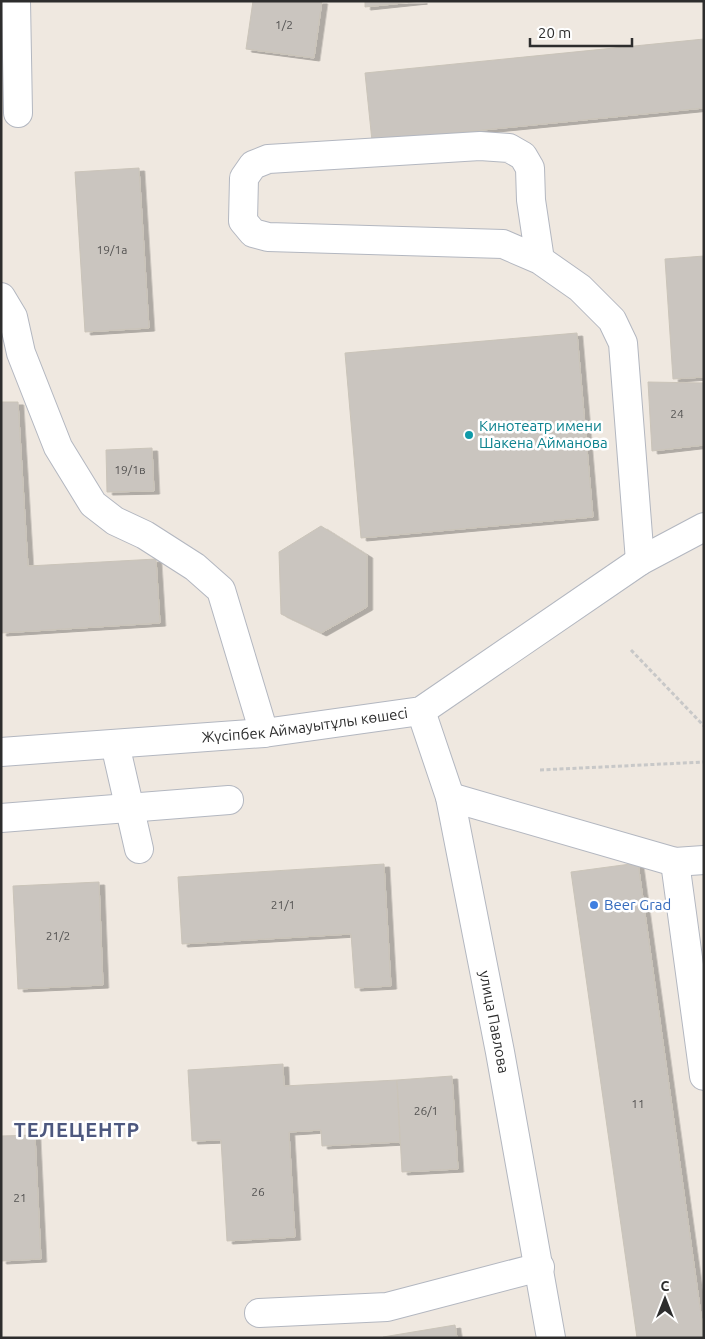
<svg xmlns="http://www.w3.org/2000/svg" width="705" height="1339" viewBox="0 0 705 1339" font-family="Ubuntu,sans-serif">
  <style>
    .building { fill: #cac5bf; stroke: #cac4b9; filter: url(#shadow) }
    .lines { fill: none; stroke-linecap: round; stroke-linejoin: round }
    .minor-casing { stroke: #b3b7c0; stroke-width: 30 }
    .path { stroke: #c8c8c8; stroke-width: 3; stroke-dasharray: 4 2.5; stroke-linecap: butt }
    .minor { stroke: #fff; stroke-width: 28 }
    .culture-dot { fill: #0f9aa8; stroke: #fff; stroke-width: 2 }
    .shop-dot { fill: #3f7fe0; stroke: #fff; stroke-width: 2 }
    .labels { text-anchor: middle; stroke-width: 5; stroke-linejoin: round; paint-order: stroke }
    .number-label { font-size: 12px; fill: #545352 }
    .culture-label { font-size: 15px; fill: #0d838f; stroke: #fff; text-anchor: start }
    .street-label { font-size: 15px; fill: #2d2d2d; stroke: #fff }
    .shop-label { font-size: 15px; fill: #366cbe; stroke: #fff; text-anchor: start }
    .district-label { font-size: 20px; font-weight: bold; letter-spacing: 1px; fill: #4d587f; stroke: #fff }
  </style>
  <defs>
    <filter id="shadow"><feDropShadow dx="5.5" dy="3" stdDeviation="0" flood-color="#0004"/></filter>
  </defs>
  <rect width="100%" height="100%" fill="#efe8e0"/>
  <g class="building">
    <path d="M253 1H322L314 58 246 49Z"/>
    <path d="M365 1H422L365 7Z"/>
    <path d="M704 39V108L372 141 365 73Z"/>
    <path d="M139 168 149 328 85 332 75 172Z"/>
    <path d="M704 256V377L673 379 665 259Z"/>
    <path d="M577 333 593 517 361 538 345 353Z"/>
    <path d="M648 382 704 383V445L652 451Z"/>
    <path d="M1 402H18L28 566 156 559 160 623 1 633Z"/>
    <path d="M152 448 154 491 107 492 106 450Z"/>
    <path d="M321 526 367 555V607L321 633 281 614 279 552Z"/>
    <path d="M638 863 704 1336V1338H637L571 872Z"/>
    <path d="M384 864 391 986 355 988 351 934 182 944 178 877Z"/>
    <path d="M99 882 103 985 18 989 13 886Z"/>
    <path d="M283 1064 284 1086 397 1080 400 1142 322 1146 321 1130 289 1132 295 1237 227 1241 221 1140 192 1141 188 1070Z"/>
    <path d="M452 1076 458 1169 402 1172 397 1080Z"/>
    <path d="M35 1135 41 1259 1 1261V1136Z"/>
    <path d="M455 1325 457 1338H383V1337Z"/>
  </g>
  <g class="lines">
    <g class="minor-casing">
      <g id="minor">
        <path d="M16 1 18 113"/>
        <path d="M540 260 531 200 530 168 523 156 509 148 480 146 268 159 253 165 244 178 243 221 253 233 268 237 503 244 540 260 580 288 612 320 623 343 640 561"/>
        <path d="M1 297 13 317 21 353 58 447 93 504 115 521 145 535 195 567 221 590 264 733"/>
        <path id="s1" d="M421 711 450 797 500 1052 551 1338"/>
        <path d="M115 744 139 849"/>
        <path id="s2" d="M1 752 264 733 421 711 640 561 704 527"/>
        <path d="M450 797 675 862 704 860"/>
        <path d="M1 818 229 800"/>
        <path d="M675 862 704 1076"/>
        <path d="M259 1313 387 1307 540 1267"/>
      </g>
    </g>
    <g class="path">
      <path d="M631 650 704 726"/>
      <path d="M540 770 704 762"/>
    </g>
    <use href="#minor" class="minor"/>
  </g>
  <circle class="culture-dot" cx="469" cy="435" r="5"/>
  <circle class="shop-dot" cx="594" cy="905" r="5"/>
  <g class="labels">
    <g class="number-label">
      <text x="284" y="29">1/2</text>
      <text x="112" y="254">19/1а</text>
      <text x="677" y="418">24</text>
      <text x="130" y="474">19/1в</text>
      <text x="283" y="909">21/1</text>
      <text x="58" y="940">21/2</text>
      <text x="638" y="1108">11</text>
      <text x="426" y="1115">26/1</text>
      <text x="258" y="1196">26</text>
      <text x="20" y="1202">21</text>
    </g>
    <g class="culture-label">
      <text x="479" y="431">Кинотеатр имени<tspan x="479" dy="17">Шакена Айманова</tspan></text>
    </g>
    <g class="street-label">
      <text dy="5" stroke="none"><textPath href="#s2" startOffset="305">Жүсіпбек Аймауытұлы көшесі</textPath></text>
      <text dy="5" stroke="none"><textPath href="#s1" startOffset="320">улица Павлова</textPath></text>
    </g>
    <g class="shop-label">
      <text x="604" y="910">Beer Grad</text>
    </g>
    <g class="district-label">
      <text x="77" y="1137">ТЕЛЕЦЕНТР</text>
    </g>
  </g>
  <rect width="705" height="1339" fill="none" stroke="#2d2d2d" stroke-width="5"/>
  <g transform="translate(665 1299)" stroke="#ffffff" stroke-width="4" paint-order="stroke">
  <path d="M0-4L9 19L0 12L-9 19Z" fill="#2d2d2d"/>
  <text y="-8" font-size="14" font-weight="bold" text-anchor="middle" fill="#2d2d2d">С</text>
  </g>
  <path d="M530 38v8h102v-8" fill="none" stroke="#2d2d2d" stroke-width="2.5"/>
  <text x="538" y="38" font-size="15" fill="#2d2d2d" stroke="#ffffff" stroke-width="4" paint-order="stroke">20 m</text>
</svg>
